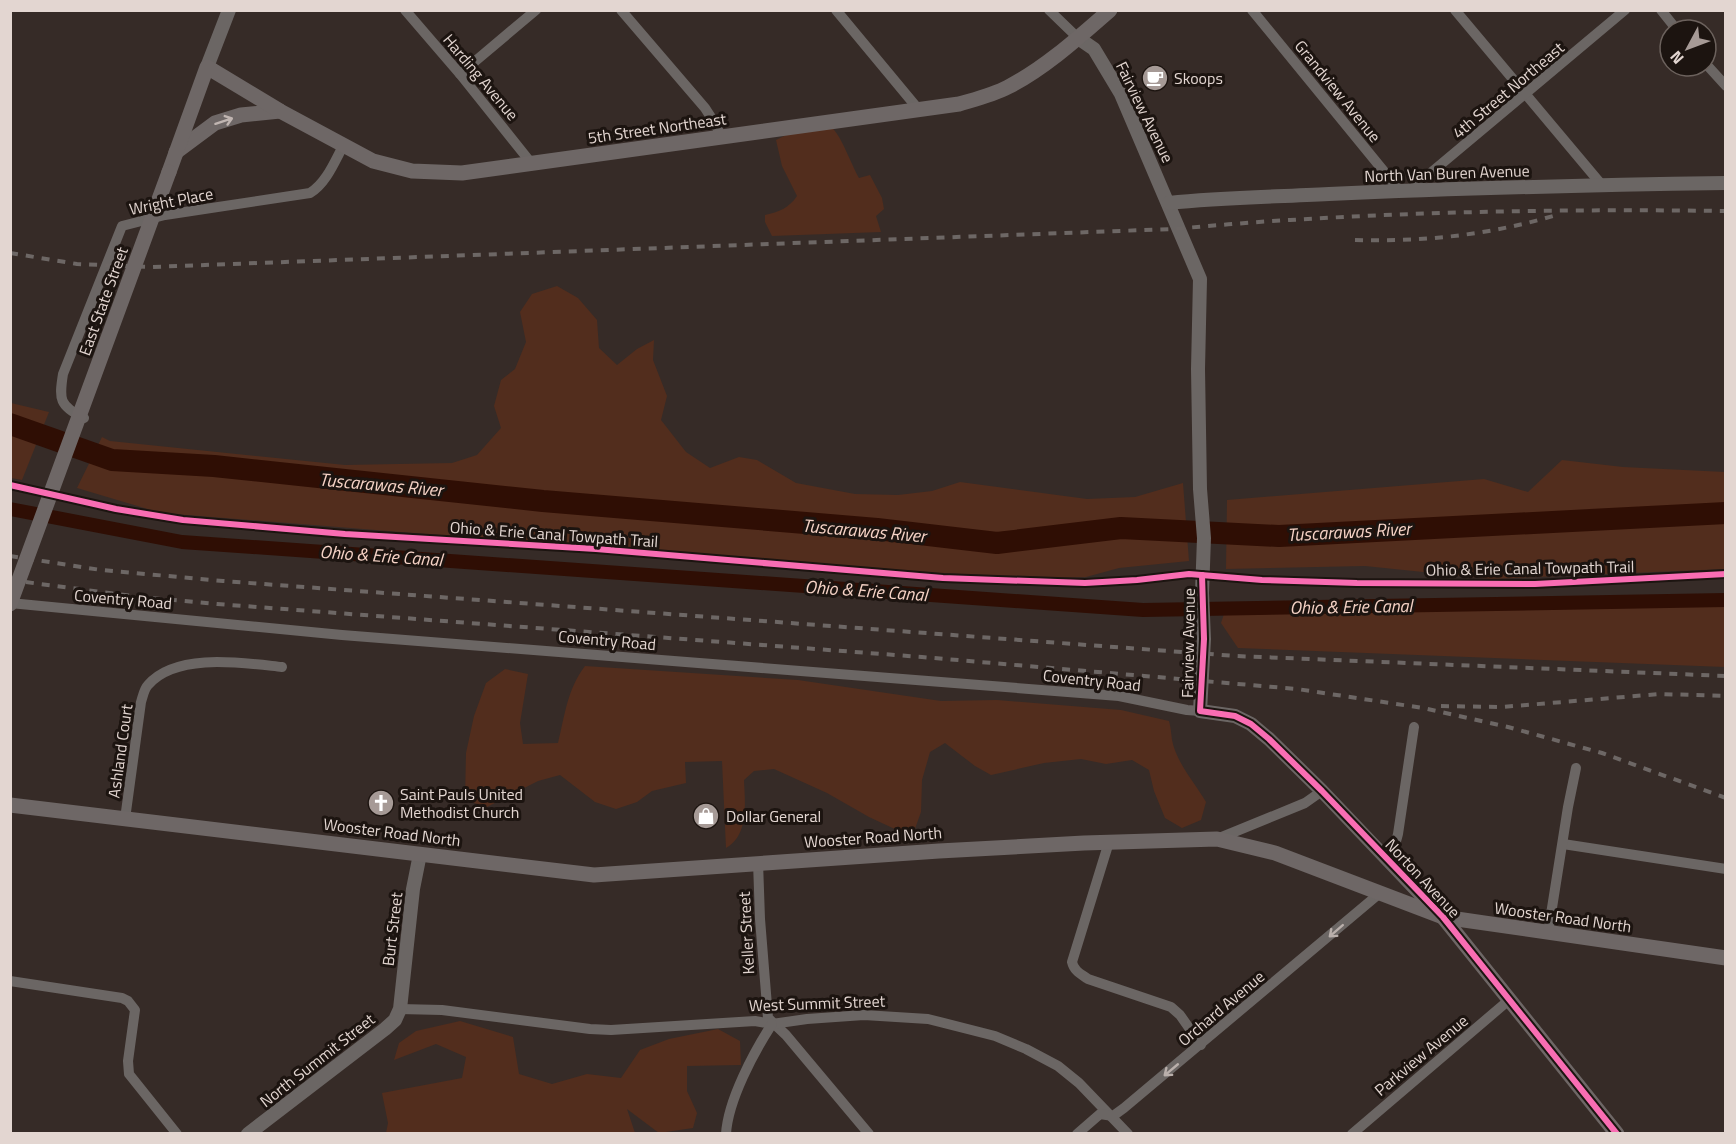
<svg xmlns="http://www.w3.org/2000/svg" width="1736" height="1144" viewBox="0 0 1736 1144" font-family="'Titillium Web',sans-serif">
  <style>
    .green { fill: #522d1d }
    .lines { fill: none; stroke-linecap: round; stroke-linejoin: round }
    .canal { stroke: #2f0e04; stroke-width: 14 }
    .river { stroke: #2f0e04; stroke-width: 22 }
    .minor { stroke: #6b6664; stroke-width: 10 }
    .tertiary { stroke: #6b6664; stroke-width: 14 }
    .secondary { stroke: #6e6766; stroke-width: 15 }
    .rail { stroke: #6d6765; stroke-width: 4; stroke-dasharray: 8 8; stroke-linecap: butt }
    .secondary-bridge { stroke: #6e6766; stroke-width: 15 }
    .cycleway-casing { stroke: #1c1410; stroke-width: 10 }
    .cycleway { stroke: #f96db3; stroke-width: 6 }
    .oneway { stroke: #c0b5b1 }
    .oneway2 { stroke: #b9afab }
    .labels { text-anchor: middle; stroke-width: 6; stroke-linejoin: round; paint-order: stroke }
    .street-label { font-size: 16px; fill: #e3d6d1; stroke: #1c1410 }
    .poi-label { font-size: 16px; fill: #e3d6d1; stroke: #1c1410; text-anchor: start }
    .water-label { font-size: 18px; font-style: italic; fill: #f6d3c6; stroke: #1c1410 }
  </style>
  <rect width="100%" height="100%" fill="#362b27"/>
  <g class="green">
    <path d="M832 128C841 135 852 166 859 178L870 175 882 198 884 209 876 216 881 232 772 236 765 222V215C779 212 789 208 797 196L782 166 776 140 786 135Z"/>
    <path d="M557 286 578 298 597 320 599 348 617 365 637 349 654 340 653 360 667 396 661 420 686 452 710 468 739 457 757 460 796 483 855 494 898 495 932 491 960 482 1087 499 1135 497 1183 483 1189 561 1119 568 1086 577 1052 578 893 571 161 513 77 488 102 437 110 441 345 465 452 463 477 455 501 428 494 406 501 380 515 369 526 342 520 312 532 294Z"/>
    <path d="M11 403 49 412 22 480 11 478Z"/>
    <path d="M1562 460 1623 467 1725 472V569L1491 579 1365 566 1226 569 1227 500 1484 479 1528 492Z"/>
    <path d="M1725 600V667L1238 648 1221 623 1226 608Z"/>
    <path d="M585 666 798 680 941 701 997 700 1121 710 1169 721C1171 728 1171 733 1172 740 1176 762 1195 783 1206 802L1201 820 1182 828 1165 818 1154 791 1149 770 1132 760 1106 764 1081 759 1044 763 991 775 975 766 945 743 930 752 922 780 921 812 912 837 869 817 827 793 774 769 754 771 744 780C745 803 749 835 726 848L722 761 685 762 686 783 652 791 637 802 616 809 595 802 560 775 538 781 487 807 465 800 466 753 474 716 486 683 505 669 528 674 520 723 523 744 558 743C565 715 567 690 585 666Z"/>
    <path d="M460 1021 513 1037 519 1074 552 1084 587 1074 621 1078 640 1050 669 1039 718 1029 740 1041 741 1065 687 1066V1091L697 1113 693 1128 659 1133 627 1109 635 1133H386L388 1123 382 1093 462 1078 466 1057 436 1044 394 1060 399 1043 416 1031Z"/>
  </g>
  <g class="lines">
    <path class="canal" d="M10 509 182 542 1143 610 1726 600"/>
    <path class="river" d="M10 424 112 460 214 466 543 501 877 529 997 543 1121 528 1279 536 1726 513"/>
    <g class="minor">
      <path d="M405 10 460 74 532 164"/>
      <path d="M621 10 705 108 716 125 721 137"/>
      <path d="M836 10 919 110"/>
      <path d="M1049 10 1078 38"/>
      <path d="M1252 10 1400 191"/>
      <path d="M1455 10 1601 184"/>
      <path d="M1661 10 1677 30"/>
      <path d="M1706 64 1726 86"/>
      <path d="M460 74 536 10"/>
      <path d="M1409 191 1625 10"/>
      <path d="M84 418C59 406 59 399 63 374L122 226 165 215 310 193C326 183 334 163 343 146"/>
      <path d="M10 603 342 635 1119 696 1187 710 1200 711"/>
      <path d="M125 819 141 702C143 696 144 689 148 685 176 652 244 663 282 667"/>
      <path d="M1217 839 1305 803 1322 791"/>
      <path d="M1109 842 1072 962C1074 971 1081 974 1088 979L1171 1007 1180 1015 1201 1045"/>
      <path d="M1563 844 1726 869"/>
      <path d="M1386 858 1395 845 1398 834 1414 727"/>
      <path d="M758 862 760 919 768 1018 786 1035 869 1134"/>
      <path d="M1548 933 1568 807 1576 768"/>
      <path d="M10 981 122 998 128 1001 135 1010 128 1061 129 1074 177 1134"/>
      <path d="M400 1009 442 1010 590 1029 611 1030 755 1021 772 1024 807 1019 864 1015 928 1019 995 1036 1026 1049 1058 1066 1079 1083 1128 1134"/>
      <path d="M726 1134C728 1100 754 1052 772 1024"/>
      <path d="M1077 1134 1100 1114 1113 1116 1124 1108 1380 893"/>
      <path d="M1352 1134 1509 1000"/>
    </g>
    <g class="tertiary">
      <path d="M1078 38 1094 49 1121 94 1200 279 1198 369 1200 489 1204 538 1202 593 1204 639 1200 711 1235 716 1251 724 1269 739 1322 791 1441 916"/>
      <path d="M207 67 229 10"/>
      <path d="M1169 203C1222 197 1275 197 1329 194 1461 188 1593 185 1726 183"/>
      <path d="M248 1134 385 1029 395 1020 400 1009 413 889 420 854"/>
    </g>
    <g class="secondary">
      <path d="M176 152 215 123 241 115 280 111"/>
      <path d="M169 172 207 67 280 111 373 161 412 171 462 173 959 104C976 99 993 95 1008 87 1045 68 1078 38 1110 10"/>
      <path d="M10 805 594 875 939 851 1084 843 1217 839 1275 853 1443 917 1726 958"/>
      <path d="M1443 917 1617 1134"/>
    </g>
    <g class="rail">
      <path d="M1355 240C1423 242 1488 235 1553 216"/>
      <path d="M10 253 77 264 151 267 1172 229C1211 226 1251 222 1290 220 1434 211 1581 209 1726 211"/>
      <path d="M10 556 101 570 223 581 1236 656 1726 676"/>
      <path d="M10 580 140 597 217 604 922 657 1297 689 1423 708 1508 727 1602 753 1726 798"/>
      <path d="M1441 706 1502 707 1660 694 1726 696"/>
    </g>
    <path class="secondary-bridge" d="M10 604 169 172"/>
    <g class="cycleway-casing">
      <g id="cycleway">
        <path d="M10 485 116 509 183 520 345 534 596 549 943 578 1085 583 1137 580 1189 574 1262 580 1357 583 1535 584 1726 574"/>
        <path d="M1202 575 1204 639 1200 711 1235 716 1251 724 1269 739 1322 791 1443 917 1617 1134"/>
      </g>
    </g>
    <use href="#cycleway" class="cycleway"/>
  </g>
  <defs><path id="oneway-shaft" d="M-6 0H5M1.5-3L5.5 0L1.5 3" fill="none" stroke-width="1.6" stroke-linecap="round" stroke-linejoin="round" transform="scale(1.5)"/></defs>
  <use class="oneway" href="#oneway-shaft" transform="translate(224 121) rotate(-18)"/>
  <g class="oneway2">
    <use href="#oneway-shaft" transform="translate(1336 931) rotate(139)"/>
    <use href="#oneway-shaft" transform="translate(1171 1070) rotate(140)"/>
  </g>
  <defs>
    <g id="cafe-disc" transform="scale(1.35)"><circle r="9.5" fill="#a69a96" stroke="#1c1410"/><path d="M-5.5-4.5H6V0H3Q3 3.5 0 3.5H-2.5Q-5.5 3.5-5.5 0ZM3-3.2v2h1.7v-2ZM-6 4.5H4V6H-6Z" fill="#fff"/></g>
    <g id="church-disc" transform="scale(1.35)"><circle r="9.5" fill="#a69a96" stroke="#1c1410"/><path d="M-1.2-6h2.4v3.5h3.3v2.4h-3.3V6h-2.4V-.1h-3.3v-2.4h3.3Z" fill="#fff"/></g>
    <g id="shop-disc" transform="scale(1.35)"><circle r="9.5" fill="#a69a96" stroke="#1c1410"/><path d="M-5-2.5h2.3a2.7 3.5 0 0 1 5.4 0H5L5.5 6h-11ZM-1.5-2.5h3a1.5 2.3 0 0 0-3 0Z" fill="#fff"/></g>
  </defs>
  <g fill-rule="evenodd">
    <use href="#cafe-disc" x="1155" y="78"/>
    <use href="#church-disc" x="381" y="803"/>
    <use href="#shop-disc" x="706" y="816"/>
  </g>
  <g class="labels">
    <g class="street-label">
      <text transform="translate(481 77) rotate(50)" y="6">Harding Avenue</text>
      <text transform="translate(1508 90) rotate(-40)" y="6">4th Street Northeast</text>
      <text transform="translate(1338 91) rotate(51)" y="6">Grandview Avenue</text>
      <text transform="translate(1145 112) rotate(64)" y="6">Fairview Avenue</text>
      <text transform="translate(657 128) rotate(-8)" y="6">5th Street Northeast</text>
      <text transform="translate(1447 173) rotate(-2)" y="6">North Van Buren Avenue</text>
      <text transform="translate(171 201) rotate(-11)" y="6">Wright Place</text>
      <text transform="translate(103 301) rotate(-70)" y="6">East State Street</text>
      <text transform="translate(554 534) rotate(4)" y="6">Ohio &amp; Erie Canal Towpath Trail</text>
      <text transform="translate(1530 568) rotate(-1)" y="6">Ohio &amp; Erie Canal Towpath Trail</text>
      <text transform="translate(123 599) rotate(5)" y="6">Coventry Road</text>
      <text transform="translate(607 640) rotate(5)" y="6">Coventry Road</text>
      <text transform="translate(1188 643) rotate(-89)" y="6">Fairview Avenue</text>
      <text transform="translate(1092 680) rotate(6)" y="6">Coventry Road</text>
      <text transform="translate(120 751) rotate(-82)" y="6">Ashland Court</text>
      <text transform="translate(392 832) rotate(7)" y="6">Wooster Road North</text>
      <text transform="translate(873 837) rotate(-4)" y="6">Wooster Road North</text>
      <text transform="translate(1423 878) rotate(47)" y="6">Norton Avenue</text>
      <text transform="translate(1563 917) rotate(8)" y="6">Wooster Road North</text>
      <text transform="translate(392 929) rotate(-83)" y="6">Burt Street</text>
      <text transform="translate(746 933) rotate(-93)" y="6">Keller Street</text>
      <text transform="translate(817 1003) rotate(-2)" y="6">West Summit Street</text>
      <text transform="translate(1221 1008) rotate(-40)" y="6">Orchard Avenue</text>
      <text transform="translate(1421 1055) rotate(-40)" y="6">Parkview Avenue</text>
      <text transform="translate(317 1060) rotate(-38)" y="6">North Summit Street</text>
    </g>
    <g class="poi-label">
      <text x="1174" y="84">Skoops</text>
      <text x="400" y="800">Saint Pauls United<tspan x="400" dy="18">Methodist Church</tspan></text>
      <text x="726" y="822">Dollar General</text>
    </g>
    <g class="water-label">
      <text transform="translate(381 485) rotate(5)" y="6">Tuscarawas River</text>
      <text transform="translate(864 531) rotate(5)" y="6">Tuscarawas River</text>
      <text transform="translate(1349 532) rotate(-3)" y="6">Tuscarawas River</text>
      <text transform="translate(381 556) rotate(4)" y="6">Ohio &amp; Erie Canal</text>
      <text transform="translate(866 591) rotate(4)" y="6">Ohio &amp; Erie Canal</text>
      <text transform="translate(1351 607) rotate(-1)" y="6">Ohio &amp; Erie Canal</text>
    </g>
  </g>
  <rect width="1736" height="1144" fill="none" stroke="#e3d6d1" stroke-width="24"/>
  <g transform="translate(1688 48) rotate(229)"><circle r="28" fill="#1c1410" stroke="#6c625d" stroke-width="1.5"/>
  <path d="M0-4.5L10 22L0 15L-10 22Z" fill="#a69a96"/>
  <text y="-9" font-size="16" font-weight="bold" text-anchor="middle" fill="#e3d6d1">N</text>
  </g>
</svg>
